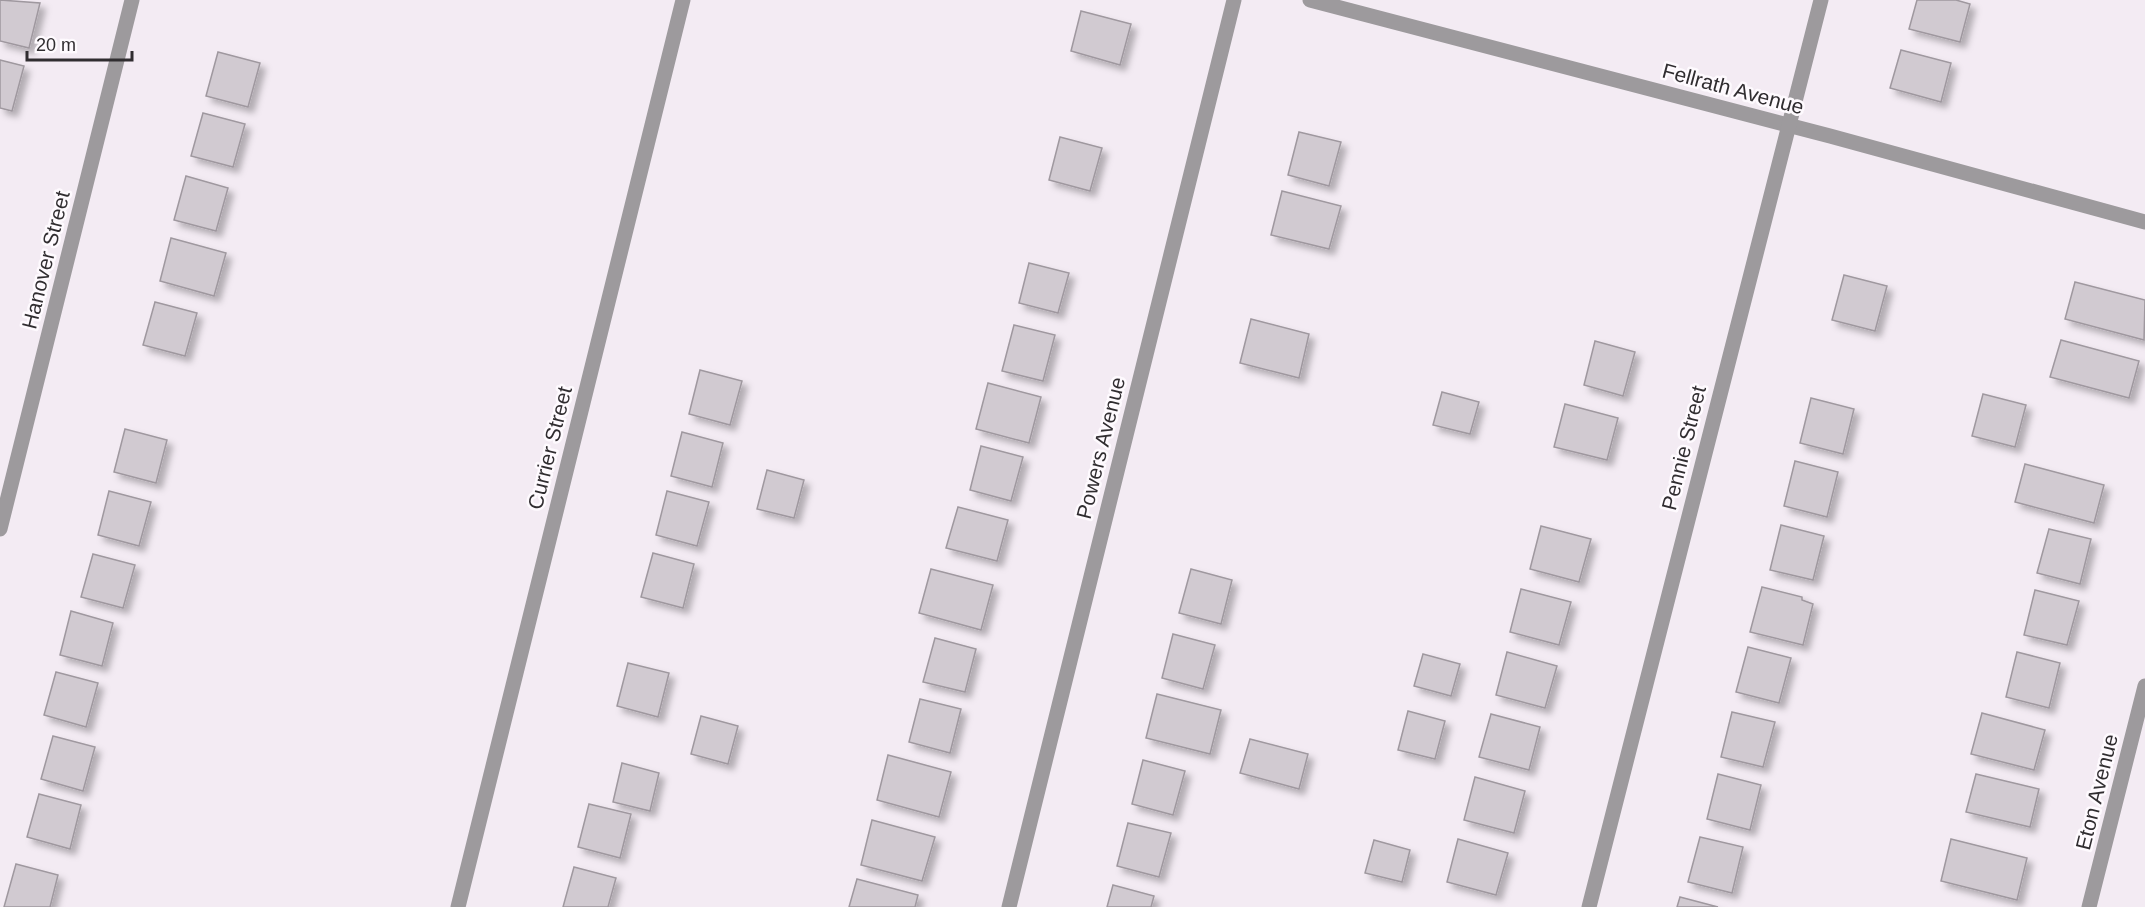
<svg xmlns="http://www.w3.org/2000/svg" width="2145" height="907" viewBox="0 0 2145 907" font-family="Helvetica,sans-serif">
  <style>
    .building { fill: #d1cad1; stroke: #9f989f; stroke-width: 1.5; filter: url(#shadow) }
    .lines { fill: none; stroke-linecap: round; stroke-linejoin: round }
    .street { stroke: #9d9a9d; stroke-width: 15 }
    .labels { text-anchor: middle; stroke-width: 5; stroke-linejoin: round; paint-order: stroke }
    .street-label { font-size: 21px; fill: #302d30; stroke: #fefafe }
  </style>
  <defs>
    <filter id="shadow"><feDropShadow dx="5.5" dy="5.5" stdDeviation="3" flood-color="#0004"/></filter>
  </defs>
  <rect width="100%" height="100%" fill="#f3ebf3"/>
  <g class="building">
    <path d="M0 0 40 3 29 48 0 41Z"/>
    <path d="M1917 0H1956L1970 4 1960 42 1909 29Z"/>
    <path d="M1081 11 1131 24 1120 65 1071 51Z"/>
    <path d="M1901 50 1951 63 1941 102 1890 88Z"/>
    <path d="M218 52 260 63 248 107 206 96Z"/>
    <path d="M0 60 24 66 12 111 0 108Z"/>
    <path d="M203 113 245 124 233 167 191 156Z"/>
    <path d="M1299 132 1341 142 1329 186 1288 175Z"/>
    <path d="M1060 137 1102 148 1090 191 1049 180Z"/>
    <path d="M186 176 228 188 216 231 174 220Z"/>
    <path d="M1282 191 1341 206 1329 249 1271 235Z"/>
    <path d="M171 238 226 253 214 296 160 281Z"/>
    <path d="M1029 263 1069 273 1058 313 1019 303Z"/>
    <path d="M1844 275 1887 286 1875 331 1832 320Z"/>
    <path d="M2075 282 2145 300 2144 340 2065 319Z"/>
    <path d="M155 302 197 313 185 356 143 345Z"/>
    <path d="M1251 319 1309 334 1299 378 1240 363Z"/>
    <path d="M1014 325 1055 335 1043 381 1002 371Z"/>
    <path d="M2061 340 2139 361 2129 398 2050 377Z"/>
    <path d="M1595 341 1635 352 1623 396 1584 385Z"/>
    <path d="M700 370 742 381 730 425 689 414Z"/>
    <path d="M988 383 1041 397 1029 443 976 429Z"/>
    <path d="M1442 392 1479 402 1470 434 1433 425Z"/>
    <path d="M1983 394 2026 405 2015 447 1972 436Z"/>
    <path d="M1811 398 1854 409 1843 454 1800 443Z"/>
    <path d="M1565 404 1618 418 1607 460 1554 447Z"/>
    <path d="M125 429 167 440 156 483 114 472Z"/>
    <path d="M682 432 723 443 712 487 671 476Z"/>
    <path d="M981 446 1023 457 1011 501 970 490Z"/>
    <path d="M1795 461 1838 472 1827 517 1784 506Z"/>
    <path d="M2025 464 2104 485 2094 523 2015 502Z"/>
    <path d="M767 470 804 480 794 518 757 509Z"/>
    <path d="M109 491 151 502 139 546 98 535Z"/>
    <path d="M667 491 709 502 697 546 656 535Z"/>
    <path d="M958 507 1008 520 997 561 946 548Z"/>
    <path d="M1781 525 1824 536 1813 580 1770 570Z"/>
    <path d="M1541 526 1591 539 1579 582 1530 569Z"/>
    <path d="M2049 529 2091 539 2080 584 2037 573Z"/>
    <path d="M653 553 694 564 683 608 641 597Z"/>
    <path d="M93 554 135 565 123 608 81 597Z"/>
    <path d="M931 569 993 585 981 630 919 613Z"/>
    <path d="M1191 569 1232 580 1221 624 1179 613Z"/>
    <path d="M1762 587 1802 597V600L1813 604 1803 645 1750 632Z"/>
    <path d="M1521 589 1571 602 1559 645 1510 632Z"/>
    <path d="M2035 590 2079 601 2067 645 2024 635Z"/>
    <path d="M71 611 113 623 102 666 60 655Z"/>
    <path d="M1173 634 1215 645 1203 689 1162 678Z"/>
    <path d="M935 638 976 649 965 692 923 682Z"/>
    <path d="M1748 647 1791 658 1779 703 1736 692Z"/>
    <path d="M1507 652 1557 666 1545 708 1496 695Z"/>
    <path d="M2017 652 2060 663 2049 708 2006 697Z"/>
    <path d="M1423 654 1460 664 1451 696 1414 686Z"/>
    <path d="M628 663 669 673 658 717 617 706Z"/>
    <path d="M56 672 98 683 86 727 44 715Z"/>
    <path d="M1157 694 1221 710 1210 754 1146 738Z"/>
    <path d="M920 699 961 709 950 753 909 742Z"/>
    <path d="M1408 711 1445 721 1435 759 1398 750Z"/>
    <path d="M1732 712 1775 722 1763 767 1721 757Z"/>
    <path d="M1982 713 2045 730 2034 770 1971 754Z"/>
    <path d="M1491 714 1540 727 1529 770 1479 757Z"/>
    <path d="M701 716 738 726 728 764 691 754Z"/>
    <path d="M53 736 95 747 83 791 41 779Z"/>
    <path d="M1250 739 1308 754 1299 789 1240 773Z"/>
    <path d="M888 755 951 772 939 817 877 800Z"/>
    <path d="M1143 760 1185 771 1173 815 1132 804Z"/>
    <path d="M622 763 659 773 650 811 613 802Z"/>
    <path d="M1718 774 1761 785 1750 830 1707 819Z"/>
    <path d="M1976 774 2039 789 2030 827 1966 812Z"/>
    <path d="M1475 777 1525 791 1514 833 1464 820Z"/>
    <path d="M39 794 81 805 70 849 27 837Z"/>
    <path d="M589 804 631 814 620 858 578 847Z"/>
    <path d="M872 820 935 837 922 881 861 865Z"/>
    <path d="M1128 823 1171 833 1159 877 1117 866Z"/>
    <path d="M1700 837 1743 847 1732 893 1688 882Z"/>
    <path d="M1458 839 1508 853 1496 895 1447 882Z"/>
    <path d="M1951 839 2027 858 2017 900 1941 881Z"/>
    <path d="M1374 840 1410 850 1402 882 1365 873Z"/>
    <path d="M16 864 58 875 50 907H4Z"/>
    <path d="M574 867 616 878 608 907H563Z"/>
    <path d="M857 879 918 895 915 907H849Z"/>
    <path d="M1113 885 1154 896 1151 907H1107Z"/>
    <path d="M1680 897 1718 907H1677Z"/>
  </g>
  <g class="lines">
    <g class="street">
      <path d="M1310 0 1830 136 2145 222"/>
      <path d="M0 529 132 0"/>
      <path d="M458 907 683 0"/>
      <path d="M1009 907 1234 0"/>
      <path d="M1589 907 1821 0"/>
      <path d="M2089 907 2145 686"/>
    </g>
  </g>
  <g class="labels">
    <g class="street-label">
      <text transform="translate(1733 89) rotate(15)" y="7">Fellrath Avenue</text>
      <text transform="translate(46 260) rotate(-76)" y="7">Hanover Street</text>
      <text transform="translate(550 448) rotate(-76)" y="7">Currier Street</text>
      <text transform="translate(1101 448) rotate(-76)" y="7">Powers Avenue</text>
      <text transform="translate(1684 448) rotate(-76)" y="7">Pennie Street</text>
      <text transform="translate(2097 792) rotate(-76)" y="7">Eton Avenue</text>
    </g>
  </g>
  <path d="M27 51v9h105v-9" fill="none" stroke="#302d30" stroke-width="3"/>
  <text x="36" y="51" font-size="18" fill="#302d30" stroke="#fefafe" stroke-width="4.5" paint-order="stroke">20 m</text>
</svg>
